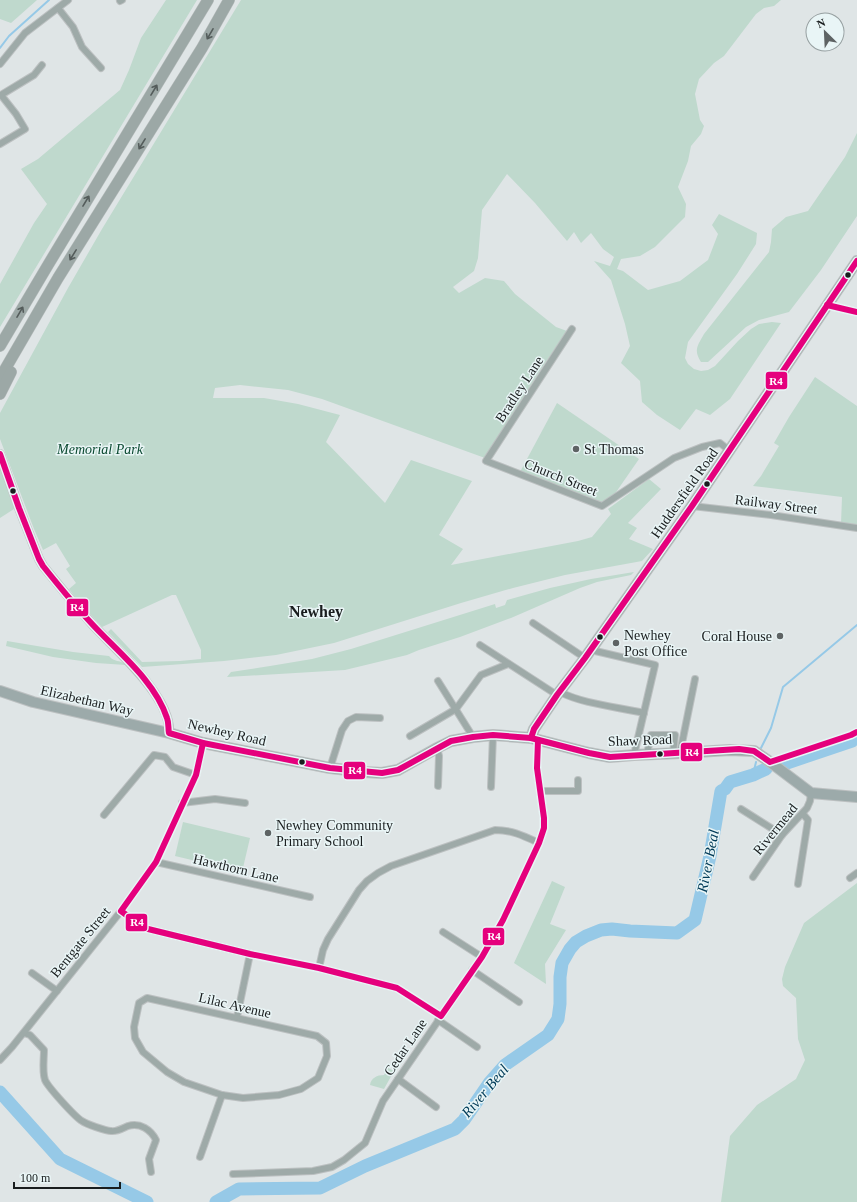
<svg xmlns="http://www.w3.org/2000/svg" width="857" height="1202" viewBox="0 0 857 1202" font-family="Georgia,serif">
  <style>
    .green { fill: #bfd9cd }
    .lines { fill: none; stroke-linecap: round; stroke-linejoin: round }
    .stream { stroke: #96c9e7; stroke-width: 2 }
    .river { stroke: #96c9e7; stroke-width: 13 }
    .minor-casing { stroke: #bcc0c1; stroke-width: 8 }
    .tertiary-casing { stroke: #bcc0c1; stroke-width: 10 }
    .primary-casing { stroke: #bcc0c1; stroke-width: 12 }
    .motorway-casing { stroke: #bcc0c1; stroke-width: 12 }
    .minor { stroke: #9eaaa8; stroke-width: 6 }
    .tertiary { stroke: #9eaaa8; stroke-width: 8 }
    .primary { stroke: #9caaaa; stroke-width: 10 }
    .motorway { stroke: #9ca8a6; stroke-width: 11 }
    .bus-1-casing { stroke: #e9f5f6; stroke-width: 9 }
    .bus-1 { stroke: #e5007d; stroke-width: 6 }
    .oneway { stroke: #545c5b }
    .bus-dot { fill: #191d1e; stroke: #e9f5f6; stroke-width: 1.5 }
    .poi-dot { fill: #5e6364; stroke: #e9f5f6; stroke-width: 1.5 }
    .labels { text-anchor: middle; stroke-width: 3; stroke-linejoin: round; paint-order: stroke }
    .street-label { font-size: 14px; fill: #191d1e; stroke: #e9f5f6 }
    .park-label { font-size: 14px; font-style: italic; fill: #0a4930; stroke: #e9f5f6 }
    .poi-label { font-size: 14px; fill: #191d1e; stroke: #e9f5f6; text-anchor: start }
    .water-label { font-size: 15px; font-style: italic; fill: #003b58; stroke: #e9f5f6 }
    .quarter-label { font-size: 16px; font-weight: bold; fill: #191d1e; stroke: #e9f5f6 }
    .line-badge { stroke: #e9f5f6; stroke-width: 1.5 }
    .badge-label { font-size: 11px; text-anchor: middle; font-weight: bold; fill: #fff }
  </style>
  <rect width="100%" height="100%" fill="#dfe5e6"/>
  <g class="green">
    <path d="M0 0H37L11 23 0 19Z"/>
    <path d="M166 0H197L0 327V284L34 223 47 204 21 169 38 159 120 90 129 70 141 38Z"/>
    <path d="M241 0H781L774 6 764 8 756 14 724 56 714 63 699 79 695 94 700 120 704 126 701 134 691 146 688 161 678 187 686 204 685 217 655 247 640 256 621 259 617 269 623 271 648 290 680 281 708 260 718 234 712 225 719 214 757 233 756 244 737 274 688 342 685 358 688 364 694 369 701 371 708 370 715 366 738 341 751 329 759 324 772 322 781 323 730 399 710 415 696 409 680 430 657 415 642 402 640 381 621 363 630 346 625 324 611 280 594 261 610 266 614 257 603 249 591 233 581 243 574 232 567 241 535 203 507 174 482 210 478 258 474 271 453 287 459 293 485 278 504 281 515 294 556 327 567 331 541 369 485 458 322 399 288 390 240 385 215 388 213 398H264L298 404 340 415 326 442 385 503 411 460 472 481 439 535 463 549 451 565 578 541 592 537 611 514 608 509 649 479 661 489 628 523 637 528 629 539 653 549 642 561 565 575 513 588 461 603 334 643 276 655 224 661 142 667 108 632 111 629 142 662 180 661 201 659V650L176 595H172L102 627 79 602 69 589 76 583 66 569 70 566 56 543 43 550 34 529 0 439V413L68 288 102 229Z"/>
    <path d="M857 133V216L821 270 789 312 759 320 746 327 708 362H701C693 350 698 345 704 334L769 252 771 242 772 229 786 217 808 211 845 157Z"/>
    <path d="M815 377 857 406V524H841L842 497 753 486 761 476 779 446 774 443 789 417Z"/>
    <path d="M557 403 639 459 612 498 601 505 520 472Z"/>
    <path d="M0 467 14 509 0 518Z"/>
    <path d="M634 572 631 575 597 582 580 588 511 618 460 637 419 650 407 655 345 670 227 677 231 672 270 666 312 659 351 649 495 604 496 608 505 605 507 600 550 588 591 579Z"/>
    <path d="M7 641 73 652 109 656C115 663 119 659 126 665L96 663 53 657 6 646Z"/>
    <path d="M183 822 250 838 242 872 175 856Z"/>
    <path d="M552 881 565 887 550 924 566 930 545 964 546 984 514 963Z"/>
    <path d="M857 883V1202H721L730 1136 757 1105 796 1079 805 1060 798 1039 796 998 783 986 782 979 785 967 804 923Z"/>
    <path d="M388 1068 394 1071 384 1089 370 1085C371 1078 377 1075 384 1075Z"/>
  </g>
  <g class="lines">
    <g class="stream">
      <path d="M0 48 9 36 49 0"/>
      <path d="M761 748 771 728 783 687 857 625"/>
      <path d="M753 775 756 762"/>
    </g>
    <g class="river">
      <path d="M784 764 852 741"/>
      <path d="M0 1092 60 1159 147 1202"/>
      <path d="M216 1202 239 1189 320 1188 365 1166 455 1129 464 1120 490 1082 505 1065 548 1035 558 1019 560 1004V977L562 963 570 949 576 942 586 936 601 930 612 929 630 931 677 933 695 920 710 856 721 791 725 789 730 782 753 775 766 769"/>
    </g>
    <g class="minor-casing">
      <g id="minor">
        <path d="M120 1 122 0"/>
        <path d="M58 8 73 27 82 47 101 68"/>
        <path d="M0 64 25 33 68 0"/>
        <path d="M0 144 25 129 16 114 1 95 34 75 42 65"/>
        <path d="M827 305 857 312"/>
        <path d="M572 329 486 461 602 506 674 458 702 447 720 443 730 451"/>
        <path d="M692 506 771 515 857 528"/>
        <path d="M533 623 585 658"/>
        <path d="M480 645 557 695"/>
        <path d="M591 650 655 665 634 755"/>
        <path d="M438 681 473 737"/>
        <path d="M560 692C583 704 618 707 644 713"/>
        <path d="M410 736 456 709 481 675 508 664"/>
        <path d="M437 748 439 756 438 786"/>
        <path d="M680 753 695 679"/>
        <path d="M647 754 651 735H675L673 753"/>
        <path d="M770 762 851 735 857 732"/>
        <path d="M330 768 342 730 348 721 356 717 380 718"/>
        <path d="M491 787 493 735"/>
        <path d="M541 791H578V780"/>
        <path d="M182 803 215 799 245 803"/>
        <path d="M741 809 782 835"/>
        <path d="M104 815 154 755 165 757 173 767 196 775"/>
        <path d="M156 862 310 897"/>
        <path d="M753 877 782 835 807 808 810 801 811 793"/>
        <path d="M850 878 857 873"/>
        <path d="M798 884 808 820 803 814"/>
        <path d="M121 911 144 928 250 954 319 968 397 988 441 1016"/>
        <path d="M443 932 482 957"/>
        <path d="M319 968 323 950 328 939 359 890 367 881 378 873 391 866 495 830C512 830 524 836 539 843"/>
        <path d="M472 970 519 1002"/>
        <path d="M32 973 57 991"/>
        <path d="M147 998 317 1036 326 1043 327 1056 318 1078 301 1089 279 1095 243 1098 222 1095 184 1082 167 1072 143 1052 135 1038 134 1027 139 1003Z"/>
        <path d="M237 1017 250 954"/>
        <path d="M438 1020 477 1047"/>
        <path d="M24 1033 30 1035 44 1050C44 1059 42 1071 45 1080 48 1087 75 1117 82 1121 86 1124 106 1131 111 1131 117 1132 123 1128 128 1126 140 1122 151 1130 156 1140L149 1159 151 1172"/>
        <path d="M0 1060 12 1047 121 911 156 862 196 775 203 743"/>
        <path d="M398 1079 436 1107"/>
        <path d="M200 1157 222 1095"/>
        <path d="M233 1174 313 1171 332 1167 344 1160 365 1143 383 1101 482 957 503 920 539 843 544 828V818L537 768 538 740"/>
      </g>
    </g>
    <g class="tertiary-casing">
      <path id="tertiary" d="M0 454 19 508 39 559 43 566C59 586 75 605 92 624 115 649 172 697 169 733"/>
    </g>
    <g class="primary-casing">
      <g id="primary">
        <path d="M0 691 33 702 169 733 203 743 330 768 365 772 382 773 398 770 437 748 451 741 473 737 493 735 531 738 589 753 610 757 634 755 680 753 730 750 754 751 770 762 811 793 857 797"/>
        <path d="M531 738 534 729 557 695 585 658 692 506 857 261"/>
      </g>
    </g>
    <g class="motorway-casing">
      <g id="motorway">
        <path d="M0 346 48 265 208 0"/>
        <path d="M0 378 58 278 202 48 229 0"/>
        <path d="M0 394 11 372"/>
      </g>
    </g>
    <use href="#minor" class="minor"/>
    <use href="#tertiary" class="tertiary"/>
    <use href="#primary" class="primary"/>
    <use href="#motorway" class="motorway"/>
    <g class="bus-1-casing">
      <g id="bus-1">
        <path d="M827 305 857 312"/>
        <path d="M0 454 19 508 39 559 43 566C59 586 75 606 93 625 118 652 155 681 167 718 169 723 168 728 169 733L203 743 330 768 382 773 398 770 451 741 473 737 493 735 531 738 589 753 610 757 739 749 754 751 770 762 851 735 857 732"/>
        <path d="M531 738 534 729 557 695 585 658 692 506 857 261"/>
        <path d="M203 743 196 775 156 862 121 911 144 928 250 954 319 968 397 988 441 1016 482 957 503 920 539 843 544 828V818L537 768 538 740"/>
      </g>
    </g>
    <use href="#bus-1" class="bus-1"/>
  </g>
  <defs><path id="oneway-shaft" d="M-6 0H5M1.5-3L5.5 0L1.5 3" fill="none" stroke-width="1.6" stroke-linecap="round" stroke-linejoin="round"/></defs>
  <g class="oneway">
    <use href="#oneway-shaft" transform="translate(210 34) rotate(120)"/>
    <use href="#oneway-shaft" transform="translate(154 90) rotate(-59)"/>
    <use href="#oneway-shaft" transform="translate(142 144) rotate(122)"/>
    <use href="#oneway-shaft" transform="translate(86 201) rotate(-59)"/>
    <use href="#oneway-shaft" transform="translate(73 255) rotate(122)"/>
    <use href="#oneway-shaft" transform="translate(20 312) rotate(-60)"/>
  </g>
  <g class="bus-dot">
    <circle cx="848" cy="275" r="3.5"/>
    <circle cx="707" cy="484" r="3.5"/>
    <circle cx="13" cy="491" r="3.5"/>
    <circle cx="600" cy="637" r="3.5"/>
    <circle cx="660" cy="754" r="3.5"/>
    <circle cx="302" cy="762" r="3.5"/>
  </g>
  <g class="poi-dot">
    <circle cx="576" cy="449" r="4"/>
    <circle cx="780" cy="636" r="4"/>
    <circle cx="616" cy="643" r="4"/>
    <circle cx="268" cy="833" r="4"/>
  </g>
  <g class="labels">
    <g class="street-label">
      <text transform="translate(519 389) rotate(-57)" y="5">Bradley Lane</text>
      <text transform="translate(561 477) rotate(22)" y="5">Church Street</text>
      <text transform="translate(684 493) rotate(-55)" y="5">Huddersfield Road</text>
      <text transform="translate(776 504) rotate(7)" y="5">Railway Street</text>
      <text transform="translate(87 700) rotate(13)" y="5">Elizabethan Way</text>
      <text transform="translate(227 732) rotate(13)" y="5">Newhey Road</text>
      <text transform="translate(640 740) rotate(-2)" y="5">Shaw Road</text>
      <text transform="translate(775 829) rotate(-51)" y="5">Rivermead</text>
      <text transform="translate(236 868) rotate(13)" y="5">Hawthorn Lane</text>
      <text transform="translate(80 942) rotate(-51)" y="5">Bentgate Street</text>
      <text transform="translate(235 1005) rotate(13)" y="5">Lilac Avenue</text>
      <text transform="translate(405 1047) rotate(-56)" y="5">Cedar Lane</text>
    </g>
    <g class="park-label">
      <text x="100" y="454">Memorial Park</text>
    </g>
    <g class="poi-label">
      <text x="584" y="454">St Thomas</text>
      <text x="624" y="640">Newhey<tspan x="624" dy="16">Post Office</tspan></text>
      <text x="772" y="641" text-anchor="end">Coral House</text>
      <text x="276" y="830">Newhey Community<tspan x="276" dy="16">Primary School</tspan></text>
    </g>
    <g class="water-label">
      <text transform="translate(708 861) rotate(-79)" y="5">River Beal</text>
      <text transform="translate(485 1091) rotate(-50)" y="5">River Beal</text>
    </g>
    <g class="quarter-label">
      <text x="316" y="617">Newhey</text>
    </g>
  </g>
  <g class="line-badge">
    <rect x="765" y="371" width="23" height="19" rx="4" fill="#e5007d"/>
    <rect x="66" y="598" width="23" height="19" rx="4" fill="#e5007d"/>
    <rect x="680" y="742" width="23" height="20" rx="4" fill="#e5007d"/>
    <rect x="343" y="761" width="23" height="19" rx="4" fill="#e5007d"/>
    <rect x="125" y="913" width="23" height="19" rx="4" fill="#e5007d"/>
    <rect x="482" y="927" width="23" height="19" rx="4" fill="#e5007d"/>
  </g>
  <g class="badge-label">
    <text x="776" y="385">R4</text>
    <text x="77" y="611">R4</text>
    <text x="692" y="756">R4</text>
    <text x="355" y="774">R4</text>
    <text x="137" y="926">R4</text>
    <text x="494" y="940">R4</text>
  </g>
  <g transform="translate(825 32) rotate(336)"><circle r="19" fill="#e9f5f6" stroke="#969fa0"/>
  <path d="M0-3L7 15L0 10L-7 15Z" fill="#5e6364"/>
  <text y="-6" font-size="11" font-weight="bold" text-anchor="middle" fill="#191d1e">N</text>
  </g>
  <path d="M14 1182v6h106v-6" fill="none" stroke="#191d1e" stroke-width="2"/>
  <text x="20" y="1182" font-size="12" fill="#191d1e" stroke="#e9f5f6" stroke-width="3" paint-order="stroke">100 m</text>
</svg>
